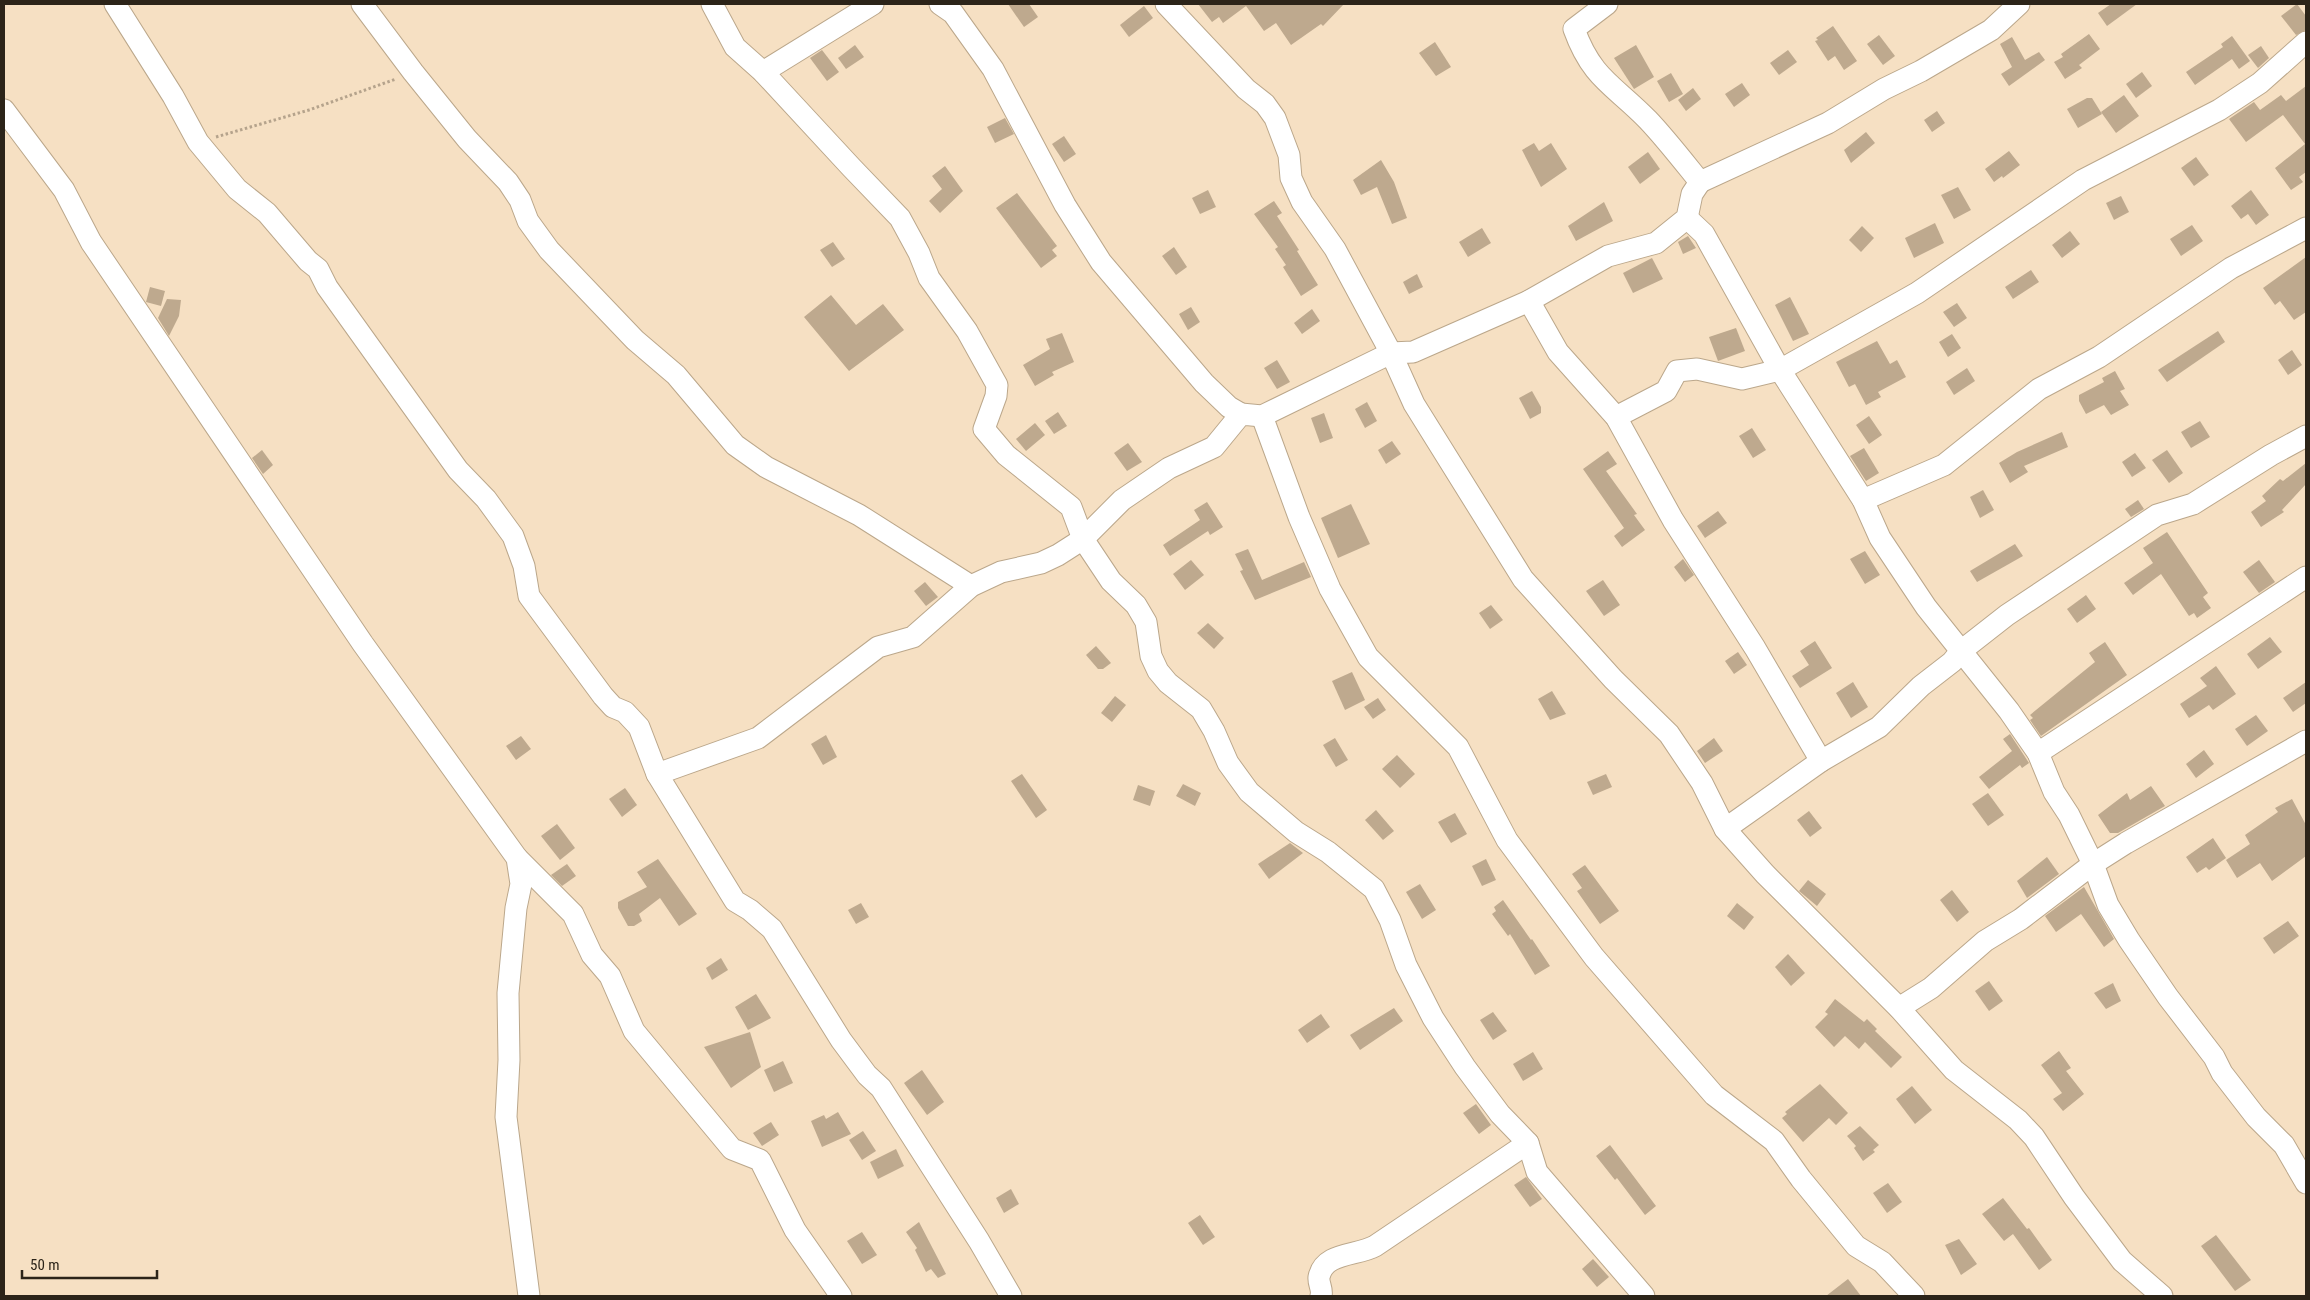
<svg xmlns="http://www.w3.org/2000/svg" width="2310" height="1300" viewBox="0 0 2310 1300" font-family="'Roboto Condensed',sans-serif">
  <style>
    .building { fill: #bea98e }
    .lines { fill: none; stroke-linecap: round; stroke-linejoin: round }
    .street-casing { stroke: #bba78b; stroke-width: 23 }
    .path { stroke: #b5a38c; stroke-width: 3; stroke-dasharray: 2.5 2.5; stroke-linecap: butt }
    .street { stroke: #fff; stroke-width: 21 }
  </style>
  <rect width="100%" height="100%" fill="#f6e0c3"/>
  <g class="building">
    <path d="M1008 4H1029L1038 17 1024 27Z"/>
    <path d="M1198 4H1344L1323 26 1321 24 1291 45 1276 23 1264 31 1246 6 1223 23 1219 17 1212 22Z"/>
    <path d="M2111 4H2137L2107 26 2098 13Z"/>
    <path d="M2297 4 2306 16V30L2296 35 2281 16Z"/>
    <path d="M1144 6 1153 18 1129 37 1120 25Z"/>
    <path d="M1833 26 1857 61 1844 70 1835 56 1828 61 1815 41 1818 40 1816 38Z"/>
    <path d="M2089 34 2100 49 2079 65 2082 68 2065 79 2054 62 2063 57 2061 54Z"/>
    <path d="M1879 35 1895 56 1883 65 1867 44Z"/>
    <path d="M2232 36 2250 61 2239 69 2232 59 2195 85 2186 72 2223 47 2221 44Z"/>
    <path d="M2012 37 2025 60 2039 52 2045 60 2009 86 2001 74 2012 67 2000 44Z"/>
    <path d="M1435 42 1451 67 1436 76 1419 53Z"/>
    <path d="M855 45 864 57 846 69 838 58Z"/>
    <path d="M1636 45 1654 77 1634 89 1614 58Z"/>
    <path d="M2261 46 2269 58 2258 68 2248 55Z"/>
    <path d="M822 50 839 72 827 81 810 58Z"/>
    <path d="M1788 50 1797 62 1779 75 1770 63Z"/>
    <path d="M2142 72 2152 86 2136 98 2126 84Z"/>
    <path d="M1671 73 1683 94 1669 102 1657 81Z"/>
    <path d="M1742 83 1750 95 1734 107 1725 94Z"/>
    <path d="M2306 86V172L2299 177 2303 182 2291 190 2275 168 2305 144 2283 115 2246 142 2229 119 2254 102 2260 110 2281 95 2286 101Z"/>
    <path d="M1693 88 1701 99 1686 111 1678 100Z"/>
    <path d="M2124 95 2139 116 2116 133 2101 112Z"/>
    <path d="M2087 98H2092L2102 114 2078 128 2067 109Z"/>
    <path d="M1937 111 1945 123 1932 132 1924 120Z"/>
    <path d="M1005 118 1014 134 995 143 987 127Z"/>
    <path d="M1866 132 1875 143 1851 163 1844 150Z"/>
    <path d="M1064 136 1076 154 1064 162 1052 144Z"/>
    <path d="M1534 143 1539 151 1551 143 1567 169 1541 187 1522 150Z"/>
    <path d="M2009 151 2020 165 2003 178 2002 176 1994 182 1985 169Z"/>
    <path d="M1648 152 1660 169 1640 184 1628 167Z"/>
    <path d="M2196 157 2209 175 2194 186 2181 168Z"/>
    <path d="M1381 160 1394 182 1407 218 1392 224 1377 187 1361 195 1353 180Z"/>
    <path d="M945 166 963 191 940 213 929 201 942 189 932 176Z"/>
    <path d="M1958 187 1971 210 1954 219 1941 195Z"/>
    <path d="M1208 190 1216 207 1200 214 1192 198Z"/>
    <path d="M2251 190 2269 215 2256 225 2248 214 2241 219 2231 206Z"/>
    <path d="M1017 193 1057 246 1052 250 1057 256 1041 268 996 208Z"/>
    <path d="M2121 196 2129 212 2114 220 2106 203Z"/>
    <path d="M1274 201 1282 213 1277 216 1299 250 1297 251 1318 285 1301 296 1283 267 1286 265 1275 249 1278 247 1254 214Z"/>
    <path d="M1604 202 1613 221 1576 241 1568 226Z"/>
    <path d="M1935 223 1944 243 1914 258 1905 238Z"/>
    <path d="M2192 225 2203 241 2181 256 2170 239Z"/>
    <path d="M1862 226 1874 238 1861 252 1849 240Z"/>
    <path d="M1482 228 1491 243 1468 257 1459 242Z"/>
    <path d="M2070 231 2080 244 2062 258 2052 245Z"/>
    <path d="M1688 236 1696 248 1683 254 1678 242Z"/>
    <path d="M833 242 845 259 832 267 820 250Z"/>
    <path d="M1174 247 1187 267 1176 275 1162 256Z"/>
    <path d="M2306 257V312L2294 320 2280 301 2275 305 2263 288Z"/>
    <path d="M1652 258 1663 279 1633 293 1623 273Z"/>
    <path d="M2031 270 2039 282 2013 299 2005 287Z"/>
    <path d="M1417 274 1423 287 1409 294 1403 282Z"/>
    <path d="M150 287 165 291 161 306 146 302Z"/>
    <path d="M831 295 856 325 883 304 904 330 849 371 804 317Z"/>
    <path d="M1790 297 1809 334 1793 341 1775 305Z"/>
    <path d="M167 299 181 300 179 316 169 336 158 318Z"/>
    <path d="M1957 303 1967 318 1954 327 1943 312Z"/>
    <path d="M1191 307 1200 322 1188 330 1179 314Z"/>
    <path d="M1312 309 1320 321 1302 334 1294 323Z"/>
    <path d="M1736 328 1745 351 1718 361 1709 337Z"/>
    <path d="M2218 331 2225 342 2167 382 2158 370Z"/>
    <path d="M1062 333 1074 362 1052 372 1054 375 1035 386 1023 365 1050 349 1046 339Z"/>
    <path d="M1952 334 1961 348 1948 357 1939 342Z"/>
    <path d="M1877 341 1890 364 1897 360 1906 377 1878 392 1881 397 1866 405 1855 384 1849 387 1836 362Z"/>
    <path d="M2292 350 2302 365 2288 375 2278 360Z"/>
    <path d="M1277 360 1290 382 1277 389 1264 368Z"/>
    <path d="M1967 368 1975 381 1954 395 1946 382Z"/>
    <path d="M2115 371 2125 389 2120 391 2129 405 2111 415 2104 405 2086 414 2079 401V395L2104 382 2102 378Z"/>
    <path d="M1532 391 1541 407V413L1530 419 1519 398Z"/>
    <path d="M1367 402 1377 421 1365 428 1355 409Z"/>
    <path d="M1058 412 1067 426 1054 434 1045 421Z"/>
    <path d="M1324 413 1333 438 1320 443 1311 418Z"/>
    <path d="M1869 416 1882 435 1869 444 1856 425Z"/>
    <path d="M2200 421 2210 437 2191 448 2181 432Z"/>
    <path d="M1035 423 1045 435 1026 451 1016 439Z"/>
    <path d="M1752 428 1766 450 1753 458 1739 436Z"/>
    <path d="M2062 432 2068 447 2024 466 2028 472 2010 483 1999 463 2017 452Z"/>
    <path d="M1392 441 1401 454 1386 464 1378 450Z"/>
    <path d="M1128 443 1142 462 1127 471 1114 453Z"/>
    <path d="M1864 448 1879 473 1866 481 1850 456Z"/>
    <path d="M262 450 273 465 263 474 252 458Z"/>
    <path d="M2167 450 2183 473 2169 483 2152 460Z"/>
    <path d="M1608 451 1617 464 1606 471 1637 514 1634 515 1645 530 1622 547 1614 536 1624 528 1583 469Z"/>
    <path d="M2135 453 2146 468 2132 477 2122 462Z"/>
    <path d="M2306 463V484L2282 510 2284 512 2261 527 2251 512 2266 501 2262 496 2280 479 2283 481Z"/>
    <path d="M1983 490 1994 510 1980 518 1970 497Z"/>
    <path d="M2138 500 2144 509 2131 517 2125 509Z"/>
    <path d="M1207 502 1223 527 1210 535 1208 531 1170 556 1163 545 1200 520 1194 510Z"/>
    <path d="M1351 504 1370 544 1338 558 1321 518Z"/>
    <path d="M1718 511 1727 523 1705 538 1697 526Z"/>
    <path d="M2167 532 2208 593 2203 597 2211 608 2197 618 2194 613 2189 616 2161 574 2133 595 2124 583 2153 563 2143 548Z"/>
    <path d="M2015 544 2023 556 1977 582 1970 571Z"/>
    <path d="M1248 549 1262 580 1304 562 1311 577 1255 600 1240 571 1243 570 1235 554Z"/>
    <path d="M1865 551 1880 575 1865 584 1850 559Z"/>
    <path d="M1683 559 1694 575 1685 582 1674 567Z"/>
    <path d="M1191 560 1204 575 1185 590 1173 574Z"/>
    <path d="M2259 560 2275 582 2259 593 2243 572Z"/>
    <path d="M1603 580 1620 605 1604 616 1586 591Z"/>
    <path d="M925 582 938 597 926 606 914 591Z"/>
    <path d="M2086 595 2096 609 2077 623 2067 609Z"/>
    <path d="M1491 605 1503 620 1490 629 1479 613Z"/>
    <path d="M1208 623 1224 638 1214 649 1197 633Z"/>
    <path d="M2270 637 2282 652 2258 669 2247 654Z"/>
    <path d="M1815 641 1832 668 1800 688 1792 676 1809 665 1800 651Z"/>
    <path d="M2105 642 2127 675 2041 736 2030 720 2033 718 2030 715 2095 662 2089 653Z"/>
    <path d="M1096 646 1111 663 1103 669H1098L1086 655Z"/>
    <path d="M1738 652 1747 665 1734 674 1725 661Z"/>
    <path d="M2216 666 2236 694 2213 710 2209 705 2189 718 2180 704 2207 686 2200 678Z"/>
    <path d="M1352 672 1365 700 1345 710 1332 681Z"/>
    <path d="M1853 682 1868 707 1851 718 1836 693Z"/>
    <path d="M2306 682V703L2293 712 2283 698Z"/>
    <path d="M1552 691 1566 714 1550 720 1538 699Z"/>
    <path d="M1115 696 1126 705 1112 722 1101 713Z"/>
    <path d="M1378 698 1386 710 1373 719 1364 707Z"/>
    <path d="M2256 715 2268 731 2247 746 2235 729Z"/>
    <path d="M2010 734 2029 763 2022 768 2020 765 1989 789 1979 777 2012 751 2003 739Z"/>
    <path d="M826 735 837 757 823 765 811 744Z"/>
    <path d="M521 736 531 749 516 760 506 746Z"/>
    <path d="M1335 738 1348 760 1336 767 1323 745Z"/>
    <path d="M1714 738 1723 751 1705 763 1697 751Z"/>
    <path d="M2204 750 2214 764 2196 778 2186 764Z"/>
    <path d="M1397 755 1415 774 1400 788 1382 769Z"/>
    <path d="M1022 774 1047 810 1036 818 1011 781Z"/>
    <path d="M1606 774 1612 787 1593 795 1587 782Z"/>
    <path d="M1183 784 1201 793 1195 806 1176 796Z"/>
    <path d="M1138 785 1155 791 1150 806 1133 800Z"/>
    <path d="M2151 786 2165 806 2118 833H2110L2098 815 2127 793 2130 800Z"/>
    <path d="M625 788 637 805 622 817 609 799Z"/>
    <path d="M1988 793 2004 815 1988 826 1972 804Z"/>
    <path d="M2292 799 2306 825V856L2272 881 2260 863 2237 878 2226 860 2250 844 2245 835 2278 812 2275 808Z"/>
    <path d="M1376 810 1394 831 1383 840 1365 820Z"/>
    <path d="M1809 811 1822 828 1810 837 1797 820Z"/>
    <path d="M1455 813 1467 834 1451 843 1438 822Z"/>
    <path d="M557 824 575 848 560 860 541 836Z"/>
    <path d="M2213 838 2226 858 2209 870 2206 867 2197 873 2186 857Z"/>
    <path d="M1290 843 1303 853 1269 879 1258 864Z"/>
    <path d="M2047 857 2059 874 2027 898 2017 881Z"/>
    <path d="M658 859 697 914 679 926 660 898 639 914 642 921 634 926H628L618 908V902L647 887 637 872Z"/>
    <path d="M1486 859 1496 880 1482 886 1472 866Z"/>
    <path d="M567 864 576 876 562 886 551 875Z"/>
    <path d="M1585 865 1619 911 1600 924 1577 891 1582 888 1572 874Z"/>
    <path d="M1808 880 1826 894 1817 906 1799 891Z"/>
    <path d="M1420 884 1436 910 1422 919 1406 892Z"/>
    <path d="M2084 887 2114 939 2104 947 2081 914 2056 932 2045 916Z"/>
    <path d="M1952 890 1969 912 1957 922 1940 900Z"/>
    <path d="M1503 900 1531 940 1532 939 1550 966 1535 975 1510 934 1508 936 1492 914 1496 911 1494 907Z"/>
    <path d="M861 903 869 917 856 924 848 910Z"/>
    <path d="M1737 903 1754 917 1744 930 1727 916Z"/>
    <path d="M2288 921 2299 936 2274 954 2263 938Z"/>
    <path d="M1788 954 1805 973 1791 986 1775 967Z"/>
    <path d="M721 958 728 970 712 980 706 968Z"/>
    <path d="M1989 981 2003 1001 1989 1011 1975 991Z"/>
    <path d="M2113 983 2121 1001 2106 1009 2094 993Z"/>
    <path d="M756 994 771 1018 748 1030 735 1007Z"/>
    <path d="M1835 999 1864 1022 1867 1019 1877 1029 1875 1031 1902 1057 1891 1068 1865 1042 1859 1049 1845 1036 1834 1047 1815 1027 1828 1014 1825 1012Z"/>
    <path d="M1394 1008 1403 1021 1360 1050 1350 1035Z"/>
    <path d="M1493 1012 1507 1031 1493 1040 1480 1020Z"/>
    <path d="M1321 1014 1330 1027 1307 1043 1298 1030Z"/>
    <path d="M750 1032 761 1067 731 1088 704 1047Z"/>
    <path d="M2059 1051 2071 1068 2066 1071 2084 1094 2063 1111 2053 1099 2062 1093 2041 1065Z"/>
    <path d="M1533 1052 1543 1069 1523 1081 1513 1064Z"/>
    <path d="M783 1061 793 1083 774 1092 764 1070Z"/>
    <path d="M922 1070 944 1102 927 1115 904 1083Z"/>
    <path d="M1820 1084 1848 1113 1836 1125 1829 1118 1803 1142 1782 1118 1787 1114 1785 1112Z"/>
    <path d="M1912 1086 1932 1110 1915 1124 1896 1099Z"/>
    <path d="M1476 1104 1491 1125 1479 1134 1463 1113Z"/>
    <path d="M838 1112 851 1134 822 1147 811 1121 824 1115 826 1119Z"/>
    <path d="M771 1122 779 1135 762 1146 753 1133Z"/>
    <path d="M1860 1126 1879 1145 1873 1150 1875 1152 1863 1161 1854 1148 1856 1146 1847 1136Z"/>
    <path d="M863 1131 876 1151 862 1160 849 1140Z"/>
    <path d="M1610 1145 1656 1206 1645 1215 1617 1178 1615 1180 1596 1156Z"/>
    <path d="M896 1149 904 1166 878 1179 870 1162Z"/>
    <path d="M1526 1177 1542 1199 1530 1207 1514 1185Z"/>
    <path d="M1888 1183 1902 1202 1887 1213 1873 1193Z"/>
    <path d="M1011 1189 1019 1204 1004 1213 996 1198Z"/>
    <path d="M2003 1198 2027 1229 2029 1228 2052 1260 2039 1270 2013 1234 2004 1241 1982 1214Z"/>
    <path d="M1200 1215 1215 1237 1203 1245 1188 1223Z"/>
    <path d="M919 1222 946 1274 938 1278 931 1269 926 1272 915 1250 917 1248 906 1232Z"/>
    <path d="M862 1232 877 1255 862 1264 847 1241Z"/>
    <path d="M2216 1235 2251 1280 2235 1291 2201 1246Z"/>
    <path d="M1959 1239 1977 1264 1961 1275 1945 1245Z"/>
    <path d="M1593 1259 1609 1277 1597 1287 1582 1269Z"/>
    <path d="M1848 1279 1861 1296H1826Z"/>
  </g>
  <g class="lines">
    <g class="street-casing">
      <g id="street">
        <path d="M115 4 173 96 198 142 237 189 267 213 308 261 318 269 327 287 458 470 486 499 513 536 524 566 529 596 603 696 613 707 625 712 639 727 657 774 735 901 750 910 772 929 841 1040 867 1075 881 1088 979 1241 1011 1296"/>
        <path d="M362 4 413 72 467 139 508 182 520 200 528 221 549 250 635 340 676 375 735 445 766 467 859 515 971 586"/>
        <path d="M712 4 735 47 763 72 851 167 900 218 919 253 929 278 967 331 997 385 996 396 984 429 1006 455 1071 507 1083 539 1111 581 1136 605 1146 622 1151 656 1158 671 1168 683 1201 709 1214 731 1228 763 1249 792 1296 832 1328 852 1374 889 1390 920 1406 965 1433 1018 1465 1067 1500 1114 1528 1143 1537 1172 1644 1296"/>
        <path d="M940 4 953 13 993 69 1065 205 1101 262 1204 383 1229 407 1241 414"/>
        <path d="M1166 4 1246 89 1265 104 1275 118 1289 155 1291 178 1302 202 1335 249 1391 353 1414 404 1523 579 1613 679 1669 734 1702 783 1725 829 1765 874 1899 1008 1954 1070 2018 1120 2034 1137 2074 1197 2122 1261 2162 1296"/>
        <path d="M763 72 873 4"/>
        <path d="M4 110 64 190 91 242 363 644 517 858 521 884 516 908 508 993 509 1060 506 1117 529 1296"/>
        <path d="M1700 182 1828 123 1884 89 1921 71 1991 30 2019 4"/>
        <path d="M1687 218 1704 234 1780 370 1863 500 1880 538 1926 607 2009 711 2038 753 2054 792 2069 815 2093 864 2108 905 2129 940 2168 997 2214 1057 2222 1073 2256 1117 2284 1145 2306 1183"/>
        <path d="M1529 301 1558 352 1616 417 1673 520 1755 648 1821 761"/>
        <path d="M1262 416 1299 517 1330 589 1368 657 1458 747 1507 840 1594 957 1714 1095 1774 1141 1801 1179 1856 1246 1882 1262 1914 1296"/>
        <path d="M1616 417 1666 391 1677 371 1697 369 1742 379 1780 370 1917 293 2083 180 2219 110 2260 83 2306 42"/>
        <path d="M1863 500 1944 465 2039 389 2099 357 2231 268 2306 228"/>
        <path d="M2038 753 2306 577"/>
        <path d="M657 774 758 738 878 647 913 637 971 586 1001 572 1041 563 1058 555 1083 539 1122 500 1169 468 1214 447 1241 414 1262 416 1391 353 1413 352 1529 301 1608 256 1656 243 1687 218 1692 194 1700 182C1683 161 1666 139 1648 120 1614 85 1592 79 1574 29L1607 4"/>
        <path d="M1725 829 1821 761 1879 727 1921 686 1952 662 1961 651 2007 615 2157 515 2193 504 2271 455 2306 436"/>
        <path d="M517 858 573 914 592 955 610 976 634 1031 732 1149 760 1160 795 1230 841 1296"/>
        <path d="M1899 1008 1931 988 1985 941 2021 919 2093 864 2126 843 2306 741"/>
        <path d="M1321 1296C1323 1289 1318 1284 1319 1277 1324 1252 1357 1256 1375 1246L1528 1143"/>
      </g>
    </g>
    <path class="path" d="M216 137 309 110 396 79"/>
    <use href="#street" class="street"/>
  </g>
  <rect width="2310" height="1300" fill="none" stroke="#2c2419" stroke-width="10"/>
  <path d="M22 1270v8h135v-8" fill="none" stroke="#2c2419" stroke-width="2.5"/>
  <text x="30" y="1270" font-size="15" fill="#2c2419" stroke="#f6e0c3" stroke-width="4" paint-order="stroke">50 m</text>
</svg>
